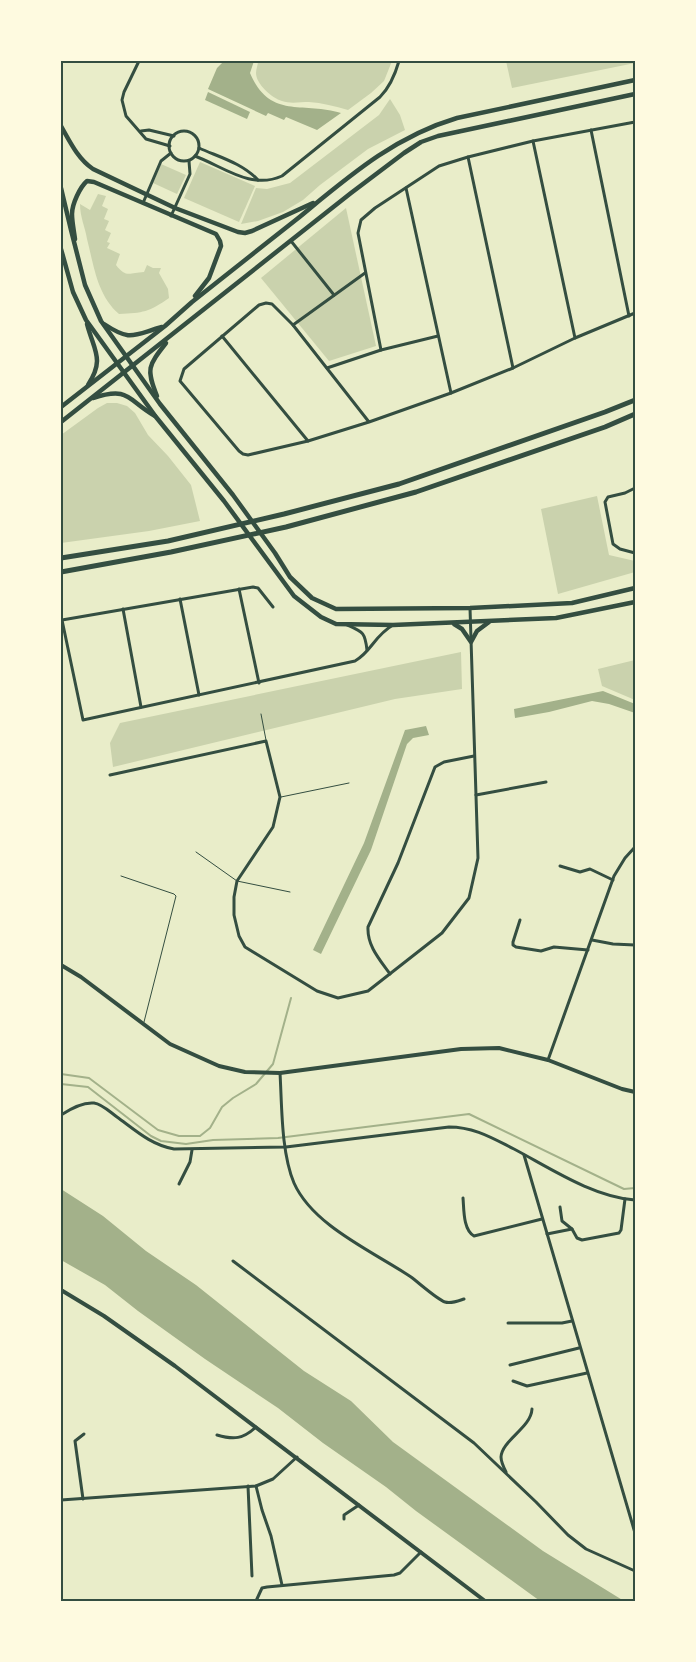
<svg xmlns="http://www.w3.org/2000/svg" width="696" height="1662" viewBox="0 0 696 1662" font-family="'Open Sans',sans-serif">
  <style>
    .green { fill: #cad2ad }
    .water { fill: #a3b18a }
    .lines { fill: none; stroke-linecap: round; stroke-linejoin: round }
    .stream { stroke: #a3b18a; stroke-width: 2 }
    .service { stroke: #344e41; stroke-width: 1 }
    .minor { stroke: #344e41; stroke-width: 3 }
    .tertiary { stroke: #344e41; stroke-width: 4 }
    .secondary { stroke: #344e41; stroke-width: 4.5 }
    .motorway { stroke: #344e41; stroke-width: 5 }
    .neatline { fill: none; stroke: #344e41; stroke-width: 2 }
  </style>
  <rect width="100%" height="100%" fill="#e9edc9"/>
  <g class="green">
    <path d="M258 61H392L384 81 371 93 348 110C335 106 322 103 309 102 300 102 290 104 282 101 272 98 256 84 256 73 256 69 258 65 258 61Z"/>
    <path d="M506 61H635V63L512 88Z"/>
    <path d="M390 99 400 115 405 130 368 149 320 185 303 200 283 212 258 221 241 224 256 188 267 189 290 183 379 115Z"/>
    <path d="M200 162 255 186 239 222 184 198Z"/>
    <path d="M161 164 186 175 177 194 153 183Z"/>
    <path d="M98 194 106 196 102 206 108 209 104 219 109 221 105 230 111 233 107 242 110 243 107 248 120 254 116 265C126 278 129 273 144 272L147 265 153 268H161L159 273 168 289 169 298C149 312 143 313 119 314 97 295 94 266 87 239 85 227 80 217 80 204L90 210Z"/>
    <path d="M346 208 376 346 329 361 261 278Z"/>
    <path d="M107 403H117L127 406 135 413 148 435 168 456 191 485 200 521 149 531 61 543V435L98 408Z"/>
    <path d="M597 496 609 555 635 561V572L558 594 541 509Z"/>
    <path d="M461 652 462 689 395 699 113 767 110 743 120 723Z"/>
    <path d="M635 660V700L602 686 598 669Z"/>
  </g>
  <g class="water">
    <path d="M224 61H254L250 73C270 120 302 101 341 113L317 130 286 117 284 120 268 113 266 116 208 89 217 68Z"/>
    <path d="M208 92 250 112 247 119 205 100Z"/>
    <path d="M603 691 635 704V713L609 704 592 701 549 712 515 718 514 709Z"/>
    <path d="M426 726 429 735 413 738 407 744 371 850 321 954 313 950 364 843 405 730Z"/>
    <path d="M61 1189 103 1216 146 1251 196 1285 304 1371 351 1401 393 1442 437 1474 543 1551 624 1601H540L416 1511 386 1487 323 1443 278 1408 205 1359 138 1311 105 1285 61 1260Z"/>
  </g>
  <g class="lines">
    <g class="stream">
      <path d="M61 1074 89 1078 158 1130 179 1136H200L210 1128 222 1107 233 1098 256 1084 273 1064 291 998"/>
      <path d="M61 1084 88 1087 151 1136 161 1141 186 1144 213 1140 278 1138 469 1114 624 1189 635 1188"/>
    </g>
    <g class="service">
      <path d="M261 714 266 740"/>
      <path d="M281 797 349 783"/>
      <path d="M196 852 237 881 290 892"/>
      <path d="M121 876 174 894 176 896 144 1022"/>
    </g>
    <g class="minor">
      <path d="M139 61 124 92 122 100 126 116 146 139 170 146"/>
      <path d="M591 130 629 316"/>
      <path d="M141 131 149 130 174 136"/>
      <circle cx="184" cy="146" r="15"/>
      <path d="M533 141 575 338"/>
      <path d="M199 148C219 157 242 163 258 180"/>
      <path d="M195 156C224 167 251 190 282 176L380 97C390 87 395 75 399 61"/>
      <path d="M468 157 513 368"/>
      <path d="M406 188 451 393"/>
      <path d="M143 203 161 161 171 153"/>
      <path d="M171 216 190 174 189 161"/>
      <path d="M291 241 334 295"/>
      <path d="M293 325 365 273"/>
      <path d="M222 336 308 441"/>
      <path d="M381 350 358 233 361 220 375 208 439 166 468 157 533 141 635 122"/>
      <path d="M327 368 381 350 438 336"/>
      <path d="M369 422 293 325 272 304 266 303 259 305 184 369 180 381 239 451 243 454 248 455 308 441 369 422 451 393 513 368 575 338 635 313"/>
      <path d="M635 488 625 493 608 497 605 502 613 544 620 549 635 553"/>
      <path d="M239 589 259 683"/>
      <path d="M180 599 199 695"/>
      <path d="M273 607 258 588 253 587 62 620 83 720 355 661C372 651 374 636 393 625"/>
      <path d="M123 609 141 707"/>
      <path d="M347 625C363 632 365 632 367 650"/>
      <path d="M110 775 266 741 280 797 273 827 237 881 234 897V915L239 936 245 947 317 991 338 998 368 991 442 933 469 898 478 858 470 608"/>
      <path d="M476 795 546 782"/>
      <path d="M560 866 580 872 590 869 613 880"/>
      <path d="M520 920 513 942V945L516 947 541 951 554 947 588 950"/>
      <path d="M592 940 613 944 635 945"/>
      <path d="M390 974C380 960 367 946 368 927L398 863 435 767 444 762 474 756"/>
      <path d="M548 1060 614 876 625 858 635 847"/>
      <path d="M280 1073C282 1106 281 1152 294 1183 313 1226 374 1252 411 1277 419 1283 438 1300 445 1302 451 1304 458 1301 464 1299"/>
      <path d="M61 1115C70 1109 83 1102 94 1103 102 1104 110 1112 117 1117 135 1130 151 1145 174 1149L286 1147 449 1127C474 1127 492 1138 514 1149 550 1168 593 1197 635 1200"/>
      <path d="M524 1155 635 1533"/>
      <path d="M179 1184 190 1162 192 1150"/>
      <path d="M463 1198C464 1209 463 1230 474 1236L542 1219"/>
      <path d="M560 1207 562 1221 572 1229"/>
      <path d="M547 1234 572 1229 577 1238 582 1240 619 1233 621 1230 625 1199"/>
      <path d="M233 1261 474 1443 536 1502 568 1535 586 1549 635 1571"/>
      <path d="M508 1323H562L572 1321"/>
      <path d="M510 1365 579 1348"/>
      <path d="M513 1381 527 1386 587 1373"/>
      <path d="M217 1435C234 1440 243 1439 256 1427"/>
      <path d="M506 1472C504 1468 501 1462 501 1457 502 1440 531 1428 532 1409"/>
      <path d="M248 1486 252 1576"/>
      <path d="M256 1486 262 1510 271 1536 282 1585"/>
      <path d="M83 1499 75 1441 84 1434"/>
      <path d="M61 1500 256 1486 273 1479 297 1457"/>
      <path d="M344 1519V1515L359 1505"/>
      <path d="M256 1601 262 1588 267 1587 394 1575 400 1573 421 1552"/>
    </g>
    <g class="tertiary">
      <path d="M61 965 81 977 170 1044 219 1066 245 1072 280 1073 461 1049 499 1048 548 1060 622 1089 635 1092"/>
      <path d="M61 1290 104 1316 175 1366 485 1601"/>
    </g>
    <g class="secondary">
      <path d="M61 126C70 142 78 159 93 169L175 208 238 232 245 233 252 231 313 203"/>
      <path d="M61 188 71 230 85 285 101 321 160 404 233 495 275 553 290 577 312 598 336 609 470 608 572 603 635 588"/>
      <path d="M75 239C74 231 72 222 72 214 72 204 80 187 87 181L94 182 216 234 220 241 221 246 209 278 195 296"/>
      <path d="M61 249 73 292 86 320 156 417 224 501 294 596 321 617 336 624 393 625 556 618 635 602"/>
      <path d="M87 324C94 351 105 359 88 385"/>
      <path d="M104 324C131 342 133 335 162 327"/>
      <path d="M157 396C146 369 148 366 166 343"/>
      <path d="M93 398C130 386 127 400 155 416"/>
      <path d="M61 407 165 326 192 302C227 274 262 247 297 219 347 178 393 137 457 118L635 80"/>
      <path d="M61 422 351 193 404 153 421 142 438 136 635 94"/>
      <path d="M454 624 462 629 471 642 477 631 489 622"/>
    </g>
    <g class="motorway">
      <path d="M61 558 168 541 284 514 399 484 605 412 635 400"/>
      <path d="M61 572 171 552 286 527 416 492 605 427 635 414"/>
    </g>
  </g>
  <rect width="696" height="1662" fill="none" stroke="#fefae0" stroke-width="125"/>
  <rect x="62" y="62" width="572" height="1538" class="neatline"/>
</svg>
